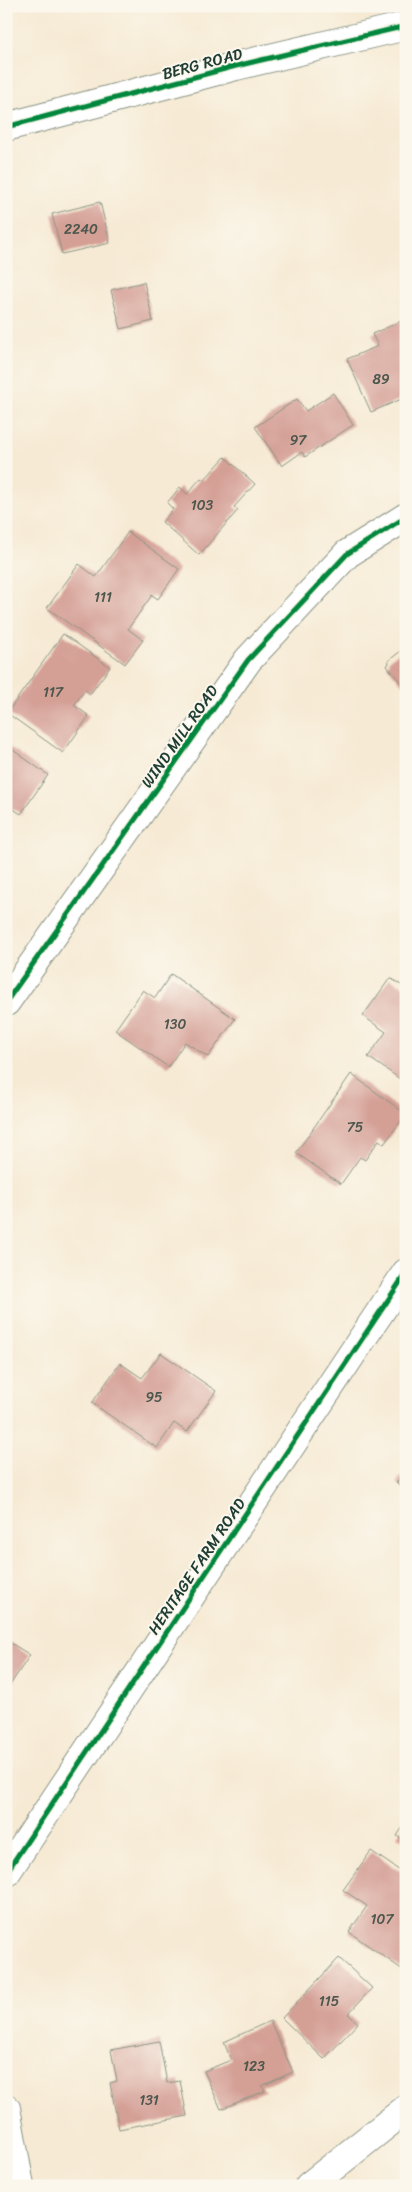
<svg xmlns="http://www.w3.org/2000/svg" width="412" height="2192" viewBox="0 0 412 2192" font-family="Sriracha,sans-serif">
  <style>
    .building { fill: #d49f95 }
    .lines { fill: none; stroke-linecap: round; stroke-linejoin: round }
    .minor-casing { stroke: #8a9484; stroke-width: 30 }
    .tertiary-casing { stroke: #8a9484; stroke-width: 30 }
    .minor { stroke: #fff; stroke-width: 28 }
    .tertiary { stroke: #fff; stroke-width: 28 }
    .cycleway-casing { stroke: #fbf7ec; stroke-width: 8 }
    .cycleway { stroke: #00873e; stroke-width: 5 }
    .labels { text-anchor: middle; stroke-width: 4; stroke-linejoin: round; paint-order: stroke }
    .number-label { font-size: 14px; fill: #4c564c }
    .street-label { font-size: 16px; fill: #1f3d34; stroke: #fbf7ec }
  </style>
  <rect width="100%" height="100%" fill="#fbf7ec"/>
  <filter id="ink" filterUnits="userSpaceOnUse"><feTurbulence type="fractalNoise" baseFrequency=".02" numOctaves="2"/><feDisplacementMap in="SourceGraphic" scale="10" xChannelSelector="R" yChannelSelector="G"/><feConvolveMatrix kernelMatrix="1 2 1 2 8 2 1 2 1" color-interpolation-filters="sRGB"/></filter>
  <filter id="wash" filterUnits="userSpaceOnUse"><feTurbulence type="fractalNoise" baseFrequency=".0096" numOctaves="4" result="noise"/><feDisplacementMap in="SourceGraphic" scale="20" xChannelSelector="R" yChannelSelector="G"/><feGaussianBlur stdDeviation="1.12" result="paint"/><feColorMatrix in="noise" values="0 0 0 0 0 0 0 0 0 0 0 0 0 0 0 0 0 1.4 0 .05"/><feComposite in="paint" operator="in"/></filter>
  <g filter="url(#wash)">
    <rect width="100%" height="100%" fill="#f6ead4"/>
    <g id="blocks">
      <g class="building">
        <path d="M100 202 110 243 62 254 52 214Z"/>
        <path d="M144 282 153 321 121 329 111 290Z"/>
        <path d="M406 319V403L404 398 371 412 347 359 378 346 372 334Z"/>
        <path d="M333 393 353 425 305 457 302 452 282 466 255 427 297 399 306 411Z"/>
        <path d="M225 457 255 484 234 507 238 510 199 555 162 522 173 509 167 503 180 487 187 494 201 478 204 480Z"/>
        <path d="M128 532 179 569 158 599 152 595 128 629 143 640 125 664 47 608 79 564 96 577Z"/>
        <path d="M63 634 110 667 90 694 85 690 74 705 89 716 63 753 7 713Z"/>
        <path d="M406 647V689L387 666 389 663 388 661Z"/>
        <path d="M6 745 48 775 21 814 10 807 6 812Z"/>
        <path d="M171 974 235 1019 208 1057 185 1042 168 1067 115 1030 143 990 155 998Z"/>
        <path d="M390 978 406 988V1083L368 1057 386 1032 363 1016Z"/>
        <path d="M351 1074 406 1114 384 1144 379 1140 365 1160 360 1157 341 1184 296 1153Z"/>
        <path d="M161 1353 216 1391 187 1432 174 1423 157 1448 92 1403 120 1363 142 1378Z"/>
        <path d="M406 1470V1490L396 1483Z"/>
        <path d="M6 1640 30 1655 6 1691Z"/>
        <path d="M406 1818V1842L397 1836 405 1824 403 1823Z"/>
        <path d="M371 1851 406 1875V1965L403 1970 349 1932 367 1906 343 1890Z"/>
        <path d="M339 1958 372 1988 348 2014 358 2023 324 2059 282 2018Z"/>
        <path d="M270 2021 293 2072 262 2086 265 2091 221 2109 204 2071 231 2060 224 2042Z"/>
        <path d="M159 2041 167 2083 180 2081 187 2116 119 2129 110 2083 117 2081 111 2050Z"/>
      </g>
    </g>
  </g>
  <g filter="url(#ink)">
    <use href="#blocks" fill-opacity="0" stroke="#8a9484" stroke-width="1"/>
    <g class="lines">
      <g class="minor-casing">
        <g id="minor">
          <path d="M6 1002 248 660 347 554 406 517"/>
          <path d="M6 1873 406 1273"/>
          <path d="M6 2108 20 2186"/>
          <path d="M309 2186 406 2109"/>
        </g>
      </g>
      <g class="tertiary-casing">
        <path id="tertiary" d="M6 127 236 66 406 26"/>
      </g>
      <use href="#minor" class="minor"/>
      <use href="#tertiary" class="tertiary"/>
      <g class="cycleway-casing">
        <g id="cycleway">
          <path d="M6 127 236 66 406 26"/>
          <path d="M6 1002 248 660 347 554 406 517"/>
          <path d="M6 1873 406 1273"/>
        </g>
      </g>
      <use href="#cycleway" class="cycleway"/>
    </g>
  </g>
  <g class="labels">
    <g class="number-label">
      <text x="81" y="234">2240</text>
      <text x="381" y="384">89</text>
      <text x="298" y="445">97</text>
      <text x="202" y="510">103</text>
      <text x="103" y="602">111</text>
      <text x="53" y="697">117</text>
      <text x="175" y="1029">130</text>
      <text x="355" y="1132">75</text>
      <text x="154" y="1402">95</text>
      <text x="382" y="1924">107</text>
      <text x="329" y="2006">115</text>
      <text x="254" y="2071">123</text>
      <text x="149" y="2105">131</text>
    </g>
    <g class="street-label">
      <text transform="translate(202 63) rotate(-15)" y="6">BERG ROAD</text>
      <text transform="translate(179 736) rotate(-55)" y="6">WIND MILL ROAD</text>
      <text transform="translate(196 1566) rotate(-56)" y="6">HERITAGE FARM ROAD</text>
    </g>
  </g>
  <rect width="412" height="2192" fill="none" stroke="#fbf7ec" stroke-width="25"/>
</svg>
